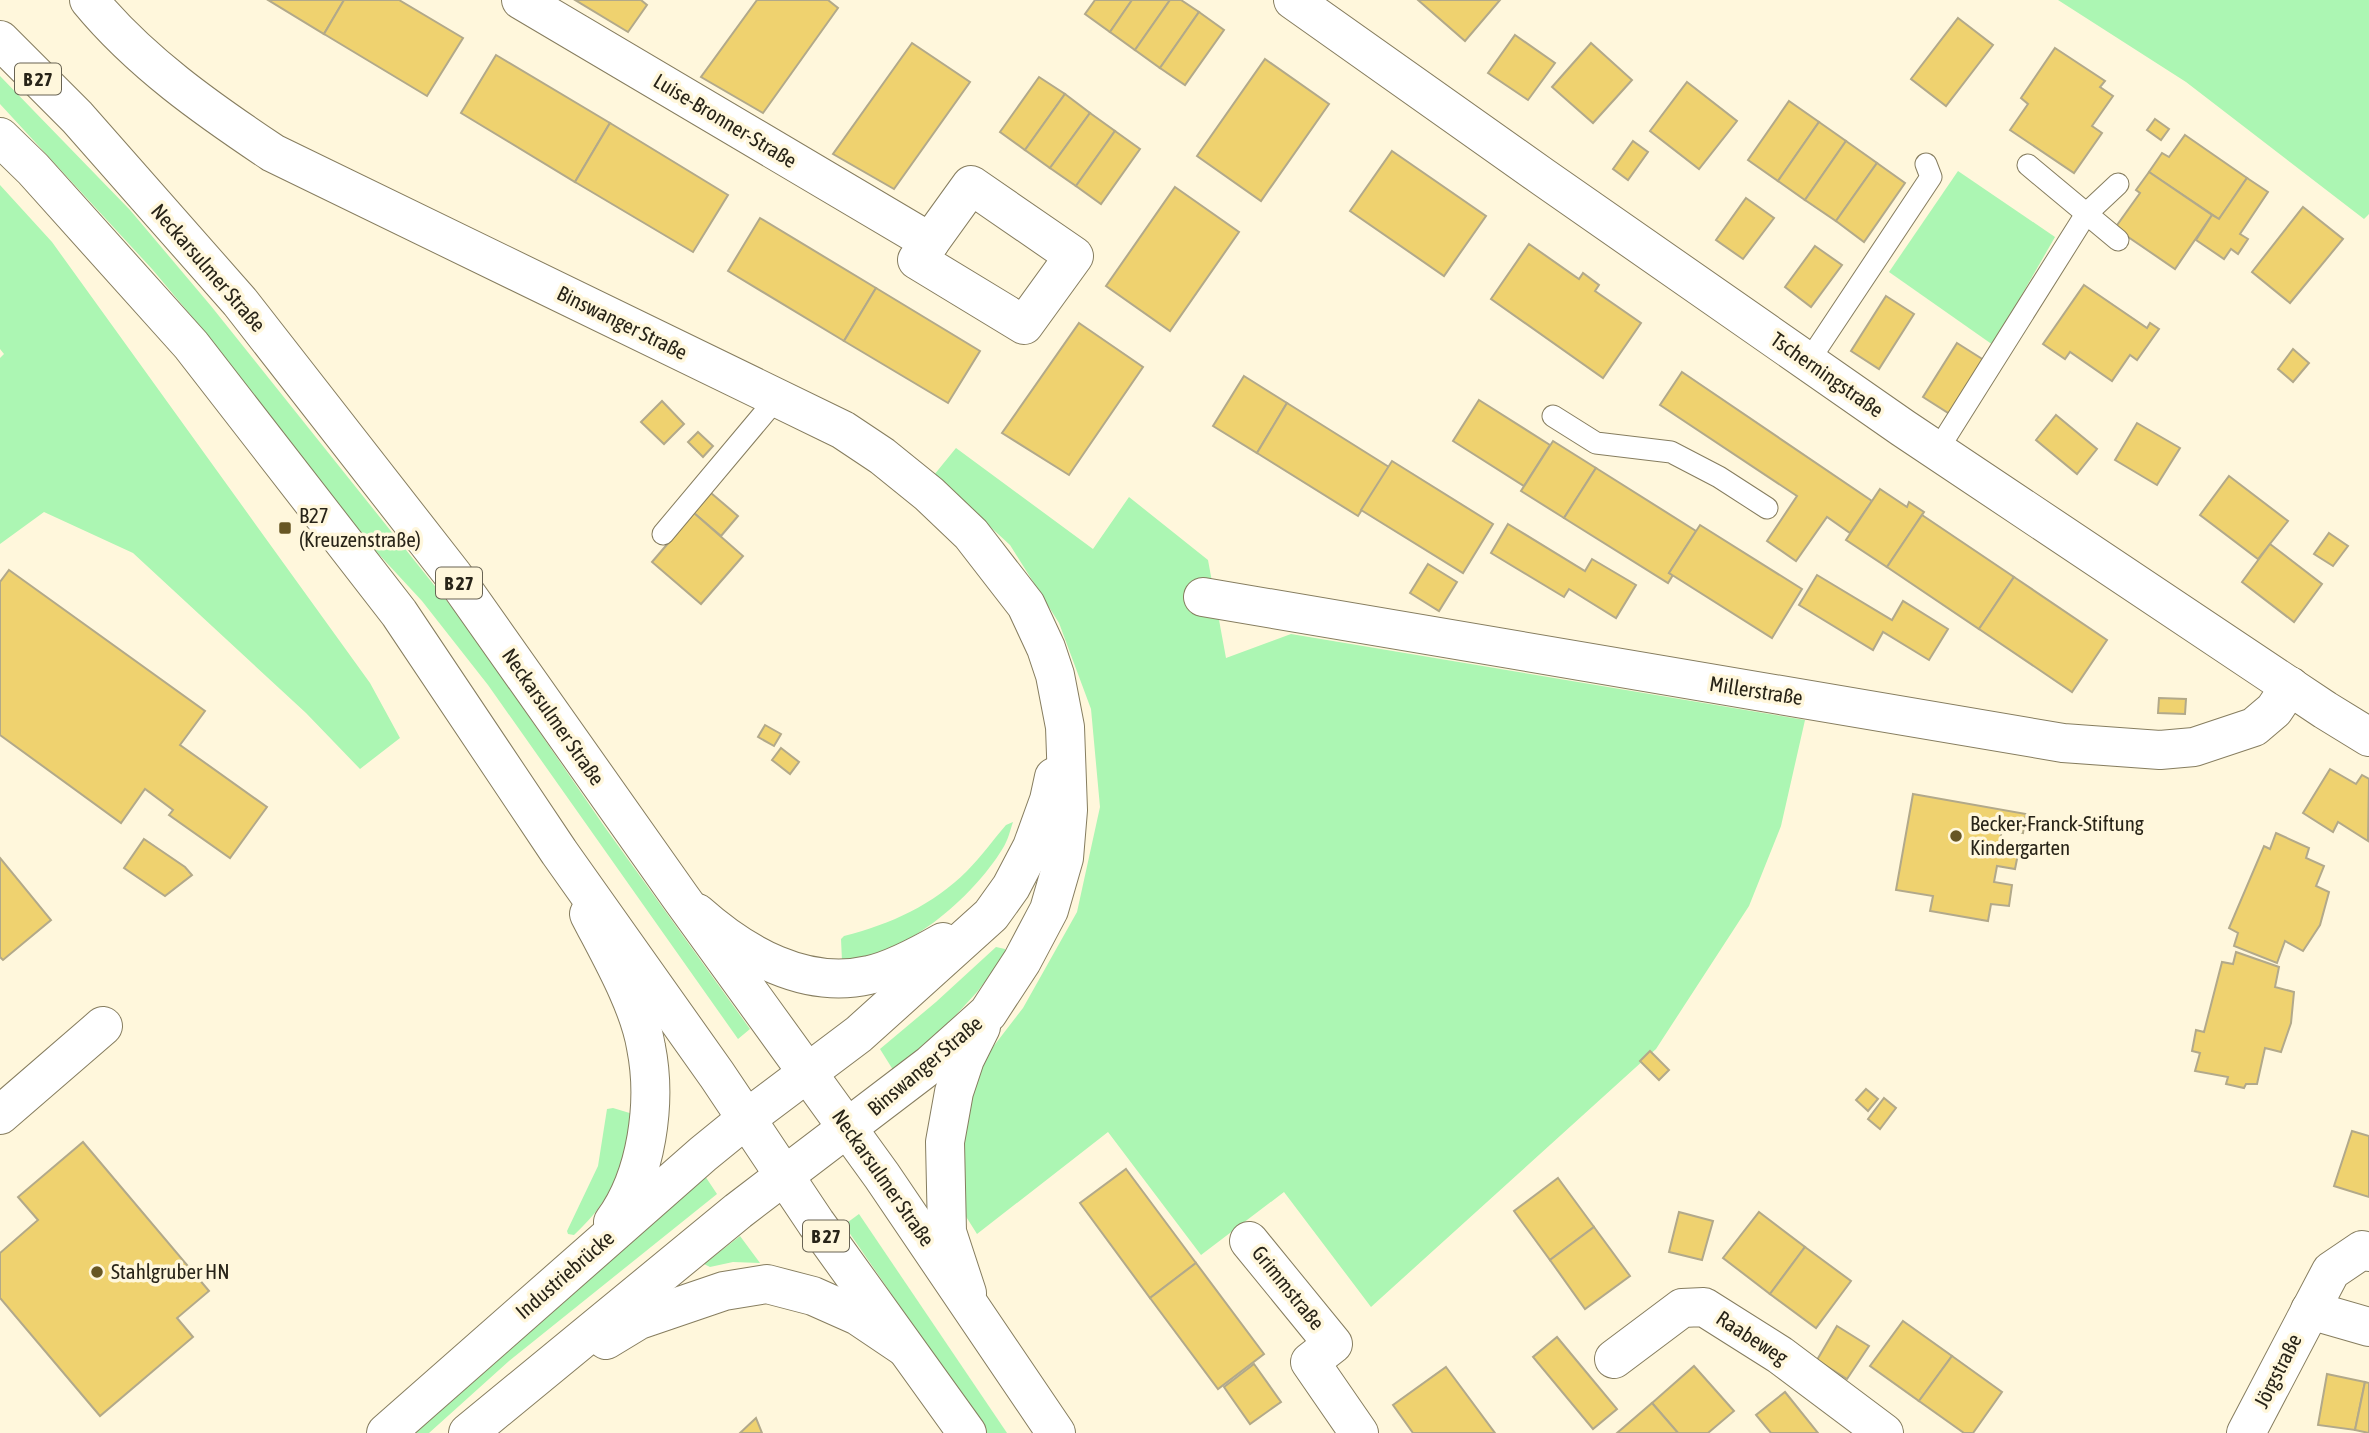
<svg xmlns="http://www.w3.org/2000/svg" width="2369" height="1433" viewBox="0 0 2369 1433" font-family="'Asap Condensed',sans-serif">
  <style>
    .green { fill: #acf6b3 }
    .building { fill: #efd26f; stroke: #b2a98a; stroke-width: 2 }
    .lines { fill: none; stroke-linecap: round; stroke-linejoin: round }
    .lane-casing { stroke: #867d5f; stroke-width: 23 }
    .street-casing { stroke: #867d5f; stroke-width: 40 }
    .secondary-casing { stroke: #867d5f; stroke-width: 40 }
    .primary-casing { stroke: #867d5f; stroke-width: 40 }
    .lane { stroke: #fff; stroke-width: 21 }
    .street { stroke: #fff; stroke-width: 38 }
    .secondary { stroke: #fff; stroke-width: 38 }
    .primary { stroke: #fff; stroke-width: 38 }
    .poi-dot { fill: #675623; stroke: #fff7dc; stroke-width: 2.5 }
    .labels { text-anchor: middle; stroke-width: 7; stroke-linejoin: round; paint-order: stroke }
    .shield { fill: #fff7dc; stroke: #686353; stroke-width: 2 }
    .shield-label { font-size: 19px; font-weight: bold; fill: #282418 }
    .street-label { font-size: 21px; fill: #282418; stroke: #fff7dc }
    .poi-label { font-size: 21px; fill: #282418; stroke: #fff7dc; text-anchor: start }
  </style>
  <rect width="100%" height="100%" fill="#fff7dc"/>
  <g class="green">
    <path d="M2058 0H2369V214L2364 219 2186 82Z"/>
    <path d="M0 76 130 210 211 306 466 625 604 826 750 1029 738 1039 488 685 422 601 373 548 204 331 152 269 0 104Z"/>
    <path d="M1958 171 2055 237 1993 345 1889 272Z"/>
    <path d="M0 185 52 242 370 683 400 738 360 769 306 713 133 553 44 512 0 544V358L4 354 0 349Z"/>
    <path d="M956 448 1093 549 1129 497 1208 560 1226 658 1291 634 1805 720 1781 826 1749 906 1656 1049 1371 1307 1284 1192 1201 1255 1108 1132 977 1234 941 1177 959 1091 1023 1008 1077 912 1100 807 1091 709 1059 623 1010 545 934 475Z"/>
    <path d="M1013 822C1010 831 1008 840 1003 848 972 899 904 957 842 961L841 939 844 936C891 924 933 905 967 871 981 857 993 840 1006 825Z"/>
    <path d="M996 947 1005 949 1007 953 977 992 944 1028 895 1073 880 1049 936 1002Z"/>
    <path d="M613 1108 633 1114C621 1167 616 1196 574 1235L568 1234 567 1231 598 1166 607 1109Z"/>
    <path d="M705 1176 717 1194 509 1361 429 1433H412Z"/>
    <path d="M859 1214 1007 1433H987L844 1225Z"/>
    <path d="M740 1236 760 1263 733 1262 710 1267 704 1264Z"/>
  </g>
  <g class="building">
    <path d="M268 0H344L324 34Z"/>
    <path d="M344 0H399L463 38 427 96 324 34Z"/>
    <path d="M575 0H641L647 5 628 32Z"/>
    <path d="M757 0H828L838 8 763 113 701 77Z"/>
    <path d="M1095 0H1132L1110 32 1085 14Z"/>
    <path d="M1132 0H1170L1135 50 1110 32Z"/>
    <path d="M1170 0H1181L1199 12 1160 68 1135 50Z"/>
    <path d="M1418 0H1500L1465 41Z"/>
    <path d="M1199 12 1224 30 1185 85 1160 68Z"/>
    <path d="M1958 18 1993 45 1946 106 1911 79Z"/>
    <path d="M1515 35 1555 63 1528 100 1488 73Z"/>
    <path d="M912 43 970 82 894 189 833 154Z"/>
    <path d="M1591 43 1632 80 1593 123 1552 87Z"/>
    <path d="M2055 48 2105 81 2100 87 2113 96 2092 126 2102 133 2074 173 2010 130 2028 104 2021 98Z"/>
    <path d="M496 55 610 123 575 182 461 113Z"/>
    <path d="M1265 59 1329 104 1261 201 1197 156Z"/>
    <path d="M1039 77 1065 94 1025 150 1000 132Z"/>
    <path d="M1687 82 1737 121 1699 169 1650 131Z"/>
    <path d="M1065 94 1090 113 1050 168 1025 150Z"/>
    <path d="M1789 101 1819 122 1778 181 1748 160Z"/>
    <path d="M1090 113 1115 131 1076 186 1050 168Z"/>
    <path d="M2155 119 2169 129 2161 140 2147 130Z"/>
    <path d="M1819 122 1846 141 1805 200 1778 181Z"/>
    <path d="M610 123 728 195 693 252 575 182Z"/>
    <path d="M1115 131 1140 149 1101 204 1076 186Z"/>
    <path d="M2185 135 2247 178 2219 219 2149 172 2162 153 2169 157Z"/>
    <path d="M1633 141 1648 152 1628 180 1613 169Z"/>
    <path d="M1846 141 1877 163 1836 221 1805 200Z"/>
    <path d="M1392 151 1486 216 1444 276 1350 211Z"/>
    <path d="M1877 163 1905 183 1864 242 1836 221Z"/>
    <path d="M2149 172 2212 215 2175 269 2115 228 2140 193 2136 190Z"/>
    <path d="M2247 178 2268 192 2240 234 2248 239 2238 254 2231 249 2224 259 2196 240 2212 215 2219 219Z"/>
    <path d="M1175 187 1239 232 1170 331 1106 286Z"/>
    <path d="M1746 198 1774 218 1743 259 1716 240Z"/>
    <path d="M2303 207 2343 239 2290 303 2252 272Z"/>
    <path d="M760 218 876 288 844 341 728 271Z"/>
    <path d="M1529 244 1579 279 1583 273 1599 285 1595 291 1641 323 1603 378 1491 299Z"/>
    <path d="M1815 246 1842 265 1811 307 1785 287Z"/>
    <path d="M2084 285 2147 328 2150 323 2159 329 2137 360 2130 355 2112 381 2070 352 2065 359 2043 344Z"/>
    <path d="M876 288 980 351 948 403 844 341Z"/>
    <path d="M1886 296 1914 314 1879 369 1851 351Z"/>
    <path d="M1079 323 1143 367 1069 475 1002 433Z"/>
    <path d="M1957 343 1987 362 1953 416 1923 397Z"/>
    <path d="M2293 349 2309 363 2293 382 2278 369Z"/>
    <path d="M1682 372 1872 501 1850 533 1827 517 1796 561 1767 541 1797 496 1660 405Z"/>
    <path d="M1244 376 1287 403 1257 453 1213 426Z"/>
    <path d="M1479 400 1550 445 1524 486 1453 441Z"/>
    <path d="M662 401 684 424 664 444 641 422Z"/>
    <path d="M1287 403 1389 467 1358 516 1257 453Z"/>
    <path d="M2056 415 2097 449 2077 474 2036 440Z"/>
    <path d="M2137 423 2180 448 2157 485 2115 460Z"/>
    <path d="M698 432 713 446 703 457 688 442Z"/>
    <path d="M1553 441 1596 468 1564 518 1521 491Z"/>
    <path d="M1392 461 1493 524 1463 573 1361 510Z"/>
    <path d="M1596 468 1696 531 1669 573 1673 575 1668 583 1564 518Z"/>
    <path d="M2229 476 2288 521 2258 559 2200 515Z"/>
    <path d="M1880 489 1907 507 1909 502 1924 512 1887 567 1846 540Z"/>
    <path d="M711 493 738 516 721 536 694 513Z"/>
    <path d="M694 513 743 556 701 604 652 562Z"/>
    <path d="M1922 515 2014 577 1979 629 1887 567Z"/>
    <path d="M1508 524 1585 571 1592 559 1636 585 1616 618 1569 589 1564 597 1491 553Z"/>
    <path d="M1700 525 1802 589 1772 638 1669 573Z"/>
    <path d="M2329 533 2348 546 2333 566 2314 554Z"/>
    <path d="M2270 544 2322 584 2294 622 2242 582Z"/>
    <path d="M1428 564 1457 582 1439 611 1410 593Z"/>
    <path d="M9 570 205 711 180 745 267 807 230 858 169 815 173 810 145 789 121 823 0 735V582Z"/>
    <path d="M1817 575 1892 620 1903 601 1948 629 1929 660 1883 632 1873 650 1799 605Z"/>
    <path d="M2014 577 2107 640 2072 692 1979 629Z"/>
    <path d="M2159 698 2186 699 2185 714 2158 713Z"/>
    <path d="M765 725 781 734 774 746 758 737Z"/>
    <path d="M781 748 799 762 790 774 772 760Z"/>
    <path d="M2330 769 2356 784 2362 775 2369 779 2368 841 2338 822 2333 832 2303 813Z"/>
    <path d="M1913 794 2026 814 2023 833 2002 829 1999 846 2019 849 2015 869 1997 866 1994 882 2012 885 2009 906 1991 904 1988 921 1930 911 1933 896 1896 890Z"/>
    <path d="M2276 833 2309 848 2306 858 2324 866 2316 886 2329 892 2320 925 2303 951 2285 941 2277 963 2234 946 2238 933 2229 928 2264 846 2270 849Z"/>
    <path d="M144 839 185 867 192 875 165 896 124 868Z"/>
    <path d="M0 858 51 920 3 960 0 957Z"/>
    <path d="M2236 952 2279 967 2275 987 2294 992 2291 1023 2281 1052 2265 1048 2257 1084H2246L2244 1088 2226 1084 2228 1077 2195 1071 2200 1053 2192 1051 2196 1030 2204 1032 2222 962 2233 964Z"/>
    <path d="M1650 1051 1669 1070 1659 1080 1640 1061Z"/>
    <path d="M1866 1089 1878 1099 1868 1111 1856 1100Z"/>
    <path d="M1884 1098 1896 1108 1880 1129 1868 1119Z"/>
    <path d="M2352 1131 2369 1136V1197L2334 1186Z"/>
    <path d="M83 1142 209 1291 177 1318 193 1337 100 1416 0 1298V1253L38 1220 18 1197Z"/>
    <path d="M1126 1169 1196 1263 1150 1298 1080 1203Z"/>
    <path d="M1558 1178 1594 1227 1550 1260 1514 1211Z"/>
    <path d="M1679 1212 1713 1221 1702 1260 1669 1252Z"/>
    <path d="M1759 1212 1805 1247 1770 1294 1723 1258Z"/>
    <path d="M1594 1227 1630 1276 1585 1309 1550 1260Z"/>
    <path d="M1805 1247 1851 1281 1816 1328 1770 1294Z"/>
    <path d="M1196 1263 1264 1354 1218 1389 1150 1298Z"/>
    <path d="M1903 1321 1952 1356 1919 1401 1870 1366Z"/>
    <path d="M1837 1326 1869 1346 1847 1379 1817 1360Z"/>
    <path d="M1557 1337 1617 1409 1593 1429 1533 1357Z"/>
    <path d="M1952 1356 2002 1392 1973 1433H1964L1919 1401Z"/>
    <path d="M1254 1364 1281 1402 1250 1424 1224 1387Z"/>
    <path d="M1694 1366 1734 1411 1708 1433H1678L1652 1403Z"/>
    <path d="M1446 1367 1495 1433H1413L1393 1405Z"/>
    <path d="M2327 1374 2365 1382 2355 1430 2318 1425Z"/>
    <path d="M2365 1382 2369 1383V1433L2355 1430Z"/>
    <path d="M1785 1392 1818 1433H1771L1756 1415Z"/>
    <path d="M1652 1403 1678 1433H1617Z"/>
    <path d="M756 1418 762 1433H740Z"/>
  </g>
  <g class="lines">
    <g class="lane-casing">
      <g id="lane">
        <path d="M2028 165 2118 240"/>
        <path d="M1808 362 1931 177 1926 164"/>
        <path d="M1553 416 1596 443 1671 452 1719 477 1767 508"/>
        <path d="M1937 451 2086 214 2118 184"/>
        <path d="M663 534 777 398"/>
      </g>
    </g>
    <g class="street-casing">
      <g id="street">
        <path d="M521 0 930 242"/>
        <path d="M1293 0 1543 177 1903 428 2325 710 2369 737"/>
        <path d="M971 185 1074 256 1024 325 917 260Z"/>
        <path d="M1203 597 2063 743 2160 750 2194 747 2254 727 2274 710 2290 686"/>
        <path d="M0 1115 103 1026"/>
        <path d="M1249 1241 1333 1344 1310 1362 1359 1433"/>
        <path d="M2310 1310 2369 1327"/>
        <path d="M1614 1359 1682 1308 1704 1307 1780 1355 1884 1433"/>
        <path d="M2246 1433 2331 1271 2362 1250 2369 1252"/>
      </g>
    </g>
    <g class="secondary-casing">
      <g id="secondary">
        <path d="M89 0C140 62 207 109 273 153L843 430 882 456 929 494 971 534 1026 605 1046 648 1055 675 1065 727 1068 810 1064 858 1049 910 1022 961 988 1013 931 1064 738 1211 468 1433"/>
        <path d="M697 913C743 954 805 990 869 975 893 970 922 954 943 942"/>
        <path d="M589 914C609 953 639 1004 646 1047 657 1102 647 1176 613 1222"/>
        <path d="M967 1293 947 1232 945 1142 954 1092 965 1059 981 1027"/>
        <path d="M606 1340 639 1320 724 1291 767 1284 813 1296 858 1316 904 1347"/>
        <path d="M386 1433 703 1154 746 1119 859 1034 991 915 1011 887 1032 847 1049 800 1054 777"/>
      </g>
    </g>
    <g class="primary-casing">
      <g id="primary">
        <path d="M0 40 77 117 240 302 453 575 681 898 882 1176 1056 1433"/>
        <path d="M0 137 33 169 191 345 399 613 559 852 717 1075 816 1223 967 1433"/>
      </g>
    </g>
    <use href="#lane" class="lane"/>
    <use href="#street" class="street"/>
    <use href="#secondary" class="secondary"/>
    <use href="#primary" class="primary"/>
  </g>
  <g class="poi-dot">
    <rect x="278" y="521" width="14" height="14" rx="3.5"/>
    <circle cx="1956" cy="836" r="7"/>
    <circle cx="97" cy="1272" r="7"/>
  </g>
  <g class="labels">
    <g class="shield">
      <rect x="15" y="63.5" width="46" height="31" rx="5"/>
      <rect x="436" y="567.5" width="46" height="31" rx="5"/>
      <rect x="803" y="1220.5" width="46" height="31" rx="5"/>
    </g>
    <g class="shield-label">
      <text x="38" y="86">B 27</text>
      <text x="459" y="590">B 27</text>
      <text x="826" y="1243">B 27</text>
    </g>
    <g class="street-label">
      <text transform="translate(725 121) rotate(31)" y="7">Luise-Bronner-Straße</text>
      <text transform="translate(208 268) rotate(49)" y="7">Neckarsulmer Straße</text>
      <text transform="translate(622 323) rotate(26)" y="7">Binswanger Straße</text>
      <text transform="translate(1827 375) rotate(35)" y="7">Tscherningstraße</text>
      <text transform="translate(1756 691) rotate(9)" y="7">Millerstraße</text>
      <text transform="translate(553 717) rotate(55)" y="7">Neckarsulmer Straße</text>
      <text transform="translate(925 1066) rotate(-40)" y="7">Binswanger Straße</text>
      <text transform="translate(883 1178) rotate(55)" y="7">Neckarsulmer Straße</text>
      <text transform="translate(565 1275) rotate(-41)" y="7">Industriebrücke</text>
      <text transform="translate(1288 1288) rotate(51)" y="7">Grimmstraße</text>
      <text transform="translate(1752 1338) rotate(33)" y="7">Raabeweg</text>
      <text transform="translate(2278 1371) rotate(-63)" y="7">Jörgstraße</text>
    </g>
    <g class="poi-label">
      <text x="299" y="523">B27<tspan x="299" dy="24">(Kreuzenstraße)</tspan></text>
      <text x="1970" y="831">Becker-Franck-Stiftung<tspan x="1970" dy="24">Kindergarten</tspan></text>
      <text x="111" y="1279">Stahlgruber HN</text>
    </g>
  </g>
</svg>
